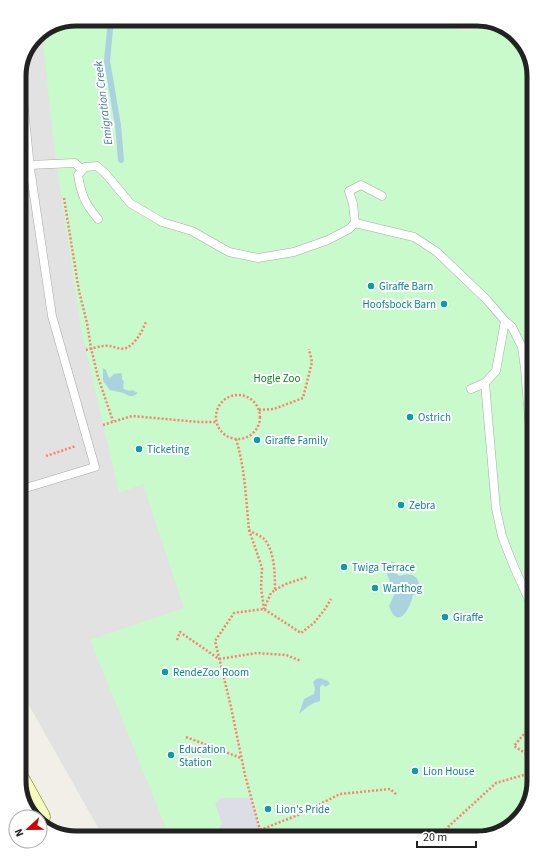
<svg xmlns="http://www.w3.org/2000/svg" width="553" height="857" viewBox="0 0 553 857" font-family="'Source Sans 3',sans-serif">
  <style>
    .park { fill: #c8facc }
    .parking { fill: #e2e2e2 }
    .plaza { fill: #dddde8 }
    .water { fill: #aad3df }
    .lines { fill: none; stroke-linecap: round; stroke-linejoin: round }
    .stream { stroke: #aad3df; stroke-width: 6 }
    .lane-casing { stroke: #a9a9a9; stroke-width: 9 }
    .secondary-casing { stroke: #707d05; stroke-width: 23 }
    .path { stroke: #fa8072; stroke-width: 2.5; stroke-dasharray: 2 2; stroke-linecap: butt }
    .lane { stroke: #fff; stroke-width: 8 }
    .secondary { stroke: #f7fabf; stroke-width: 22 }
    .culture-dot { fill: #0f9aa8; stroke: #fff; stroke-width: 1.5 }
    .labels { text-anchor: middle; stroke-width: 4; stroke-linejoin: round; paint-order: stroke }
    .culture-label { font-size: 11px; fill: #0d838f; stroke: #fff; text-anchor: start }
    .park-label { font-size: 11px; fill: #0c8416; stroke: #fff }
    .water-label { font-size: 12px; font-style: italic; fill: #4a7aab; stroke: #fff }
    .rim { fill: none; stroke: #222; stroke-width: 5 }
  </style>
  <rect width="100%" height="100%" fill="#f2efe9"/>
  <path class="park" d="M76 19H401L420 26 468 30 501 26 508 28 528 51 534 76V784L525 812 502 832 477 838H104L29 705 19 680 36 36Z"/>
  <path class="parking" d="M42 33 55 154 81 329 119 493 143 484 184 608 90 640 170 838H104L29 705 19 680V73L36 36Z"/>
  <path class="plaza" d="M221 798H251L260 830 264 838H209L216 834 222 823 215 804Z"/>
  <g class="water">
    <path d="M103 368 106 370 108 376 110 378 114 374 121 373 122 375V379L124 382 123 387 124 389 129 391 132 390 138 393C129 400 128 393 119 392 116 391 113 391 110 390L103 381Z"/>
    <path d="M391 562H395L394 573 397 574 399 576C416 571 421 579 419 595H413C410 609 398 631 389 606L395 593 394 586 391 585 387 574 391 572Z"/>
    <path d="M320 678 328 681 330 684 325 687 323 684 320 687V701C311 703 306 708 299 714L304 699 314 694 315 688 313 682 316 679Z"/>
  </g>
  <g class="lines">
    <path class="stream" d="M111 19 107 61 118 125 121 160"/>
    <g class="lane-casing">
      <g id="lane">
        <path d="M29 165 75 163 82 170"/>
        <path d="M19 170 30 168 20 70"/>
        <path d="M98 219C85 204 81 194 78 175L85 167 97 166 106 174 130 203 162 222 192 231 229 252 258 258 294 252 328 240 349 229 355 223 353 204 349 191 361 185 382 196"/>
        <path d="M355 223 414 237 437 252 487 300 505 321 496 371 485 383 471 389"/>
        <path d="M505 321 512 327 522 347 525 369 530 430 534 454"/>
        <path d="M485 383 496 509 502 536 514 567 534 611"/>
        <path d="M19 490 95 467 52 316 30 168"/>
      </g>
    </g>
    <g class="secondary-casing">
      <path id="secondary" d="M19 781 39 817"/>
    </g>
    <g class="path">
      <path d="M64 198 79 291 87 323 91 348 98 377 113 421"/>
      <path d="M86 350C93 348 103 345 110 346 115 347 121 350 126 348 136 344 142 331 146 322"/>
      <circle cx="238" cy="417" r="22"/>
      <path d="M259 410 274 409 303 398 312 362 309 349"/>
      <path d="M103 425 132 416 199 422H216"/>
      <path d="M236 439C245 468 246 500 249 530 253 533 259 535 263 538 275 549 275 576 275 590L271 593 264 609"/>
      <path d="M46 456 76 446"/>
      <path d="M19 465 25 463"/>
      <path d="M249 530 256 550 262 568 261 587 264 609"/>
      <path d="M275 590 286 584 307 577"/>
      <path d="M177 640 180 632 219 659 257 653 286 655 301 661"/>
      <path d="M186 737 241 758"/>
      <path d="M534 755H528L514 746 534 722"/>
      <path d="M260 830 298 815 340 794 390 789 397 795"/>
      <path d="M264 838 260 830 245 775 231 707 215 641 234 613 264 609 301 633 314 623 325 609 331 599"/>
      <path d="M444 838 445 831 448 827 496 783 534 772"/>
    </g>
    <use href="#lane" class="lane"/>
    <use href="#secondary" class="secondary"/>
  </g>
  <g class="culture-dot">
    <circle cx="371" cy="286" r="4"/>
    <circle cx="444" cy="304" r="4"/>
    <circle cx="410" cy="417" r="4"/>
    <circle cx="257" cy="440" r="4"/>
    <circle cx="139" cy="449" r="4"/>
    <circle cx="401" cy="505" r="4"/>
    <circle cx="344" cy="567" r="4"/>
    <circle cx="375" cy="588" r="4"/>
    <circle cx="445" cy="617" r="4"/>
    <circle cx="165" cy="672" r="4"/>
    <circle cx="171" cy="755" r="4"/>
    <circle cx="415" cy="771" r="4"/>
    <circle cx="268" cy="809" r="4"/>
  </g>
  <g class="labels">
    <g class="culture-label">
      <text x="379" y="290">Giraffe Barn</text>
      <text x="436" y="308" text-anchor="end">Hoofsbock Barn</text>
      <text x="418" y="421">Ostrich</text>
      <text x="265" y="444">Giraffe Family</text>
      <text x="147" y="453">Ticketing</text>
      <text x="409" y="509">Zebra</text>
      <text x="352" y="571">Twiga Terrace</text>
      <text x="383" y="592">Warthog</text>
      <text x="453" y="621">Giraffe</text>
      <text x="173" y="676">RendeZoo Room</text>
      <text x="179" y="753">Education<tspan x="179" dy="13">Station</tspan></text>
      <text x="423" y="775">Lion House</text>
      <text x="276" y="813">Lion's Pride</text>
    </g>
    <g class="park-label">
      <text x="277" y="382">Hogle Zoo</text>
    </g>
    <g class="water-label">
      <text transform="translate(103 103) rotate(-97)" y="4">Emigration Creek</text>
    </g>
  </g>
  <path d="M0 0H553V857H0ZM76 26H477A50 50 0 0 1 527 76V781A50 50 0 0 1 477 831H76A50 50 0 0 1 26 781V76A50 50 0 0 1 76 26Z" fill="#fff" fill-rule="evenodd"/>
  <path class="rim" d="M76 26H477A50 50 0 0 1 527 76V781A50 50 0 0 1 477 831H76A50 50 0 0 1 26 781V76A50 50 0 0 1 76 26Z"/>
  <g transform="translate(28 829) rotate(248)"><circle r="19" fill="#ffffff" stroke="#a7a7a7"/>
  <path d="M0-3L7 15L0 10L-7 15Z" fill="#d40000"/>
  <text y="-6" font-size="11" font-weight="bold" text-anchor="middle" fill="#222222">N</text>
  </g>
  <path d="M417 841v6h59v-6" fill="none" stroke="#222222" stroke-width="2"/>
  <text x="423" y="841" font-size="12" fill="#222222" stroke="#ffffff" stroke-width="3" paint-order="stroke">20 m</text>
</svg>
